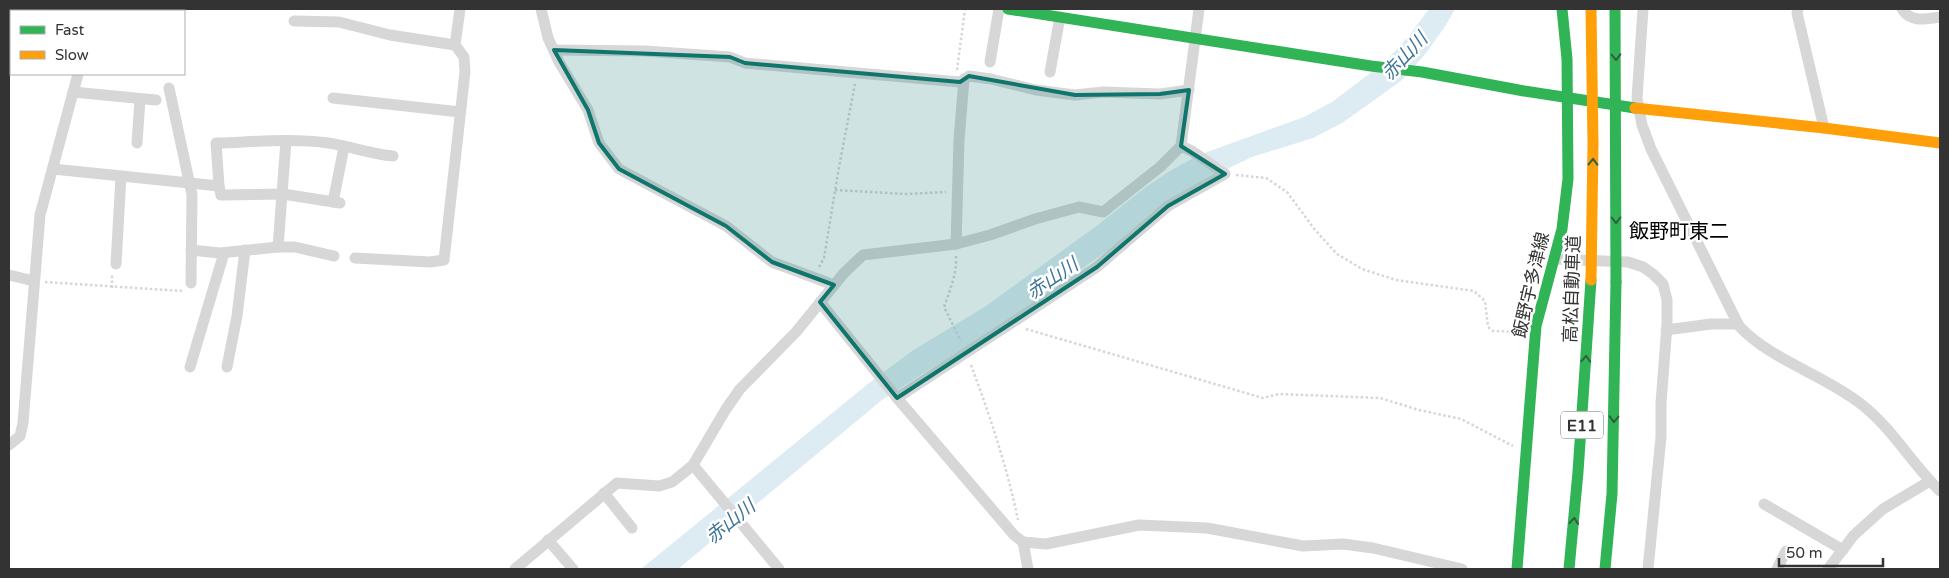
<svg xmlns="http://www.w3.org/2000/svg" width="1949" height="578" viewBox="0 0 1949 578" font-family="'Varela Round','Noto Sans JP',sans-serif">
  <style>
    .water { fill: #ddebf3 }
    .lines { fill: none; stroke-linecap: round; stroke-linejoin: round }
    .path { stroke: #d6d6d6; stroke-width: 2.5; stroke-dasharray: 2.5 2.5; stroke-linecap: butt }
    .street { stroke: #d7d7d7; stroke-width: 11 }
    .fast { stroke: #30b455; stroke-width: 11 }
    .slow { stroke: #ff9f0a; stroke-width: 11 }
    .fast-bridge { stroke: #30b455; stroke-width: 11 }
    .slow-bridge { stroke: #ff9f0a; stroke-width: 11 }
    .oneway { stroke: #32603f }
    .marked { fill: #0f766e; fill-opacity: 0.2; stroke: #0f766e; stroke-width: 4; stroke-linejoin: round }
    .labels { text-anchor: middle; stroke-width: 5; stroke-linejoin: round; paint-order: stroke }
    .shield { fill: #fff; stroke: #707070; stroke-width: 1 }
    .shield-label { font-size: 16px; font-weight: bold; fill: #333 }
    .street-label { font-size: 18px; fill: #333; stroke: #fff }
    .water-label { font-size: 19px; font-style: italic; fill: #3f7597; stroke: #fff }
    .quarter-label { font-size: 20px; fill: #000; stroke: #fff }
  </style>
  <rect width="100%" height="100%" fill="#fff"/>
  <path class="water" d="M1429 9H1455L1446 25 1426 53 1402 80 1373 101 1342 123 1313 138 1252 157 1231 167 1181 194 1152 212 1110 249 999 327 924 373 882 400 678 569H641L869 383 912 351 986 306 1095 227 1146 187 1170 171 1199 155 1304 117 1332 102 1385 62 1408 37Z"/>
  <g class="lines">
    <g class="path">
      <path d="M957 70 965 9"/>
      <path d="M1236 175 1266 178 1287 192 1315 230 1337 254 1362 269 1396 280 1474 291 1485 301 1488 327 1493 331 1523 332"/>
      <path d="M835 190 906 194 946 192"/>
      <path d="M956 256C957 274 950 290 944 307L961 341"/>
      <path d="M819 267 824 258 839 167 855 84"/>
      <path d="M45 282 182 291"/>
      <path d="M112 288V274"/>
      <path d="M1026 329 1263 398 1279 394 1380 398 1419 410 1461 419 1513 446"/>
      <path d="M971 365C990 416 1007 467 1018 520"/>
    </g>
    <g class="street">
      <path d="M541 9 548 38 559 62 588 110 599 143 619 169 726 226 772 262 834 285"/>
      <path d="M1643 9 1637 98 1642 125 1651 149 1739 326C1772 361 1823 374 1861 404 1892 428 1912 464 1940 491"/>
      <path d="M1798 9 1797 13 1824 128"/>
      <path d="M1902 9C1911 23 1926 19 1940 17"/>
      <path d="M86 11 87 9"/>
      <path d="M294 21 339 22 390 35 455 45 464 57 465 72 444 260 430 262 355 258"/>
      <path d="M455 45 460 9"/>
      <path d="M554 50 645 51 730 57 745 63 960 82 969 76 991 79 1036 90 1075 95 1103 92 1160 94 1189 90"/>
      <path d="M990 62 999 9"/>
      <path d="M1050 72 1060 17"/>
      <path d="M169 88 192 195 191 283"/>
      <path d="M73 92 156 100"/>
      <path d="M333 98 460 112"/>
      <path d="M137 143 140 99"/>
      <path d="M53 169 219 186 221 195 283 194 340 203"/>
      <path d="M219 186 216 143C253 142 292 138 328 143 350 146 370 154 393 156"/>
      <path d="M333 202 344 147"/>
      <path d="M956 244 959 140 964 79"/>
      <path d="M278 247 286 141"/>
      <path d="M191 250 220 253 278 247H295L334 256"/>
      <path d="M1555 259 1628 262 1643 267 1653 274 1663 284 1667 300V325L1661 403V437L1648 569"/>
      <path d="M116 264 121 176"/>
      <path d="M9 275 34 281"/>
      <path d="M820 302 897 398 1014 535 1023 542 1046 544 1139 525 1207 528 1303 546 1343 544 1373 548 1462 569"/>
      <path d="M1666 330 1711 324H1738"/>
      <path d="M190 367 224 253"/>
      <path d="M227 367 237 316 245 250"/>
      <path d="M897 398 1097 267 1168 206 1225 174 1192 151 1181 146"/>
      <path d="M9 445 20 436 23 423 40 215 78 74"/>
      <path d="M693 465 779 569"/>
      <path d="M604 493 632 528"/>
      <path d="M1764 504 1843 550"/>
      <path d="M548 540 573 569"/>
      <path d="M1023 542 1028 569"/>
      <path d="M515 569 617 483 659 486 672 482 681 475 693 465 726 409 740 389 796 332 844 273 863 255 956 244 990 235 1035 219 1079 207 1103 212 1160 167 1181 146 1199 9"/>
      <path d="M1777 569 1786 551"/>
      <path d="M1828 569 1854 535 1883 509 1930 481"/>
    </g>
    <g class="fast">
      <path d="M1008 9 1371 66 1422 72 1524 91 1635 108"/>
      <path d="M1517 569 1536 326 1562 229 1568 179 1567 59 1562 9"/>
      <path d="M1569 569 1578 472 1591 280"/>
      <path d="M1605 569 1612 494 1616 282"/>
    </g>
    <path class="slow" d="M1635 108 1824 128 1940 143"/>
    <path class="fast-bridge" d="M1615 9 1616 282"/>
    <path class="slow-bridge" d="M1591 9 1593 144 1591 280"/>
  </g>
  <defs><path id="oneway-chevron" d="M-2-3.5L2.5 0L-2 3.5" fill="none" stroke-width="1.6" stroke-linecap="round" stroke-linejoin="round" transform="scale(1.25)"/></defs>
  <g class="oneway">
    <use href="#oneway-chevron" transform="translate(1616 57) rotate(89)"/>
    <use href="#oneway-chevron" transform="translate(1593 162) rotate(-89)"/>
    <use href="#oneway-chevron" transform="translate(1616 220) rotate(90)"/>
    <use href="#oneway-chevron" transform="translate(1586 359) rotate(-86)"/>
    <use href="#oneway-chevron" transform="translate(1614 419) rotate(91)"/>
    <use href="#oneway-chevron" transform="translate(1574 521) rotate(-85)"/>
  </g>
  <path class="marked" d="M554 50 730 57 745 63 960 82 969 76 1075 95 1160 94 1189 90 1181 146 1225 174 1168 206 1097 267 897 398 820 302 834 285 772 262 726 226 619 169 599 143 588 110Z"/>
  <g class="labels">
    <rect class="shield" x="1561" y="411.5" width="42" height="27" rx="4"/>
    <g class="shield-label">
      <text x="1582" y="431">E11</text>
    </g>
    <g class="street-label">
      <text transform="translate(1531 285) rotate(-77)" y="6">飯野宇多津線</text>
      <text transform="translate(1572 289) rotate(-88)" y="6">高松自動車道</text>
    </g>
    <g class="water-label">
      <text transform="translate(1404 56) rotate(-47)" y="7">赤山川</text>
      <text transform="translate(1052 278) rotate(-34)" y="7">赤山川</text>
      <text transform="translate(730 521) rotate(-39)" y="7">赤山川</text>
    </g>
    <g class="quarter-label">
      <text x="1679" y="238">飯野町東二</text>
    </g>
  </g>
  <rect width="1949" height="578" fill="none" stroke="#333333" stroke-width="20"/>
  <rect x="10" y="10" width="175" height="65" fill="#ffffff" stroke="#adadad"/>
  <rect x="20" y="26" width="25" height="8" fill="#30b455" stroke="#adadad"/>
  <text x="55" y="35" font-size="15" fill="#333333">Fast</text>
  <rect x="20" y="51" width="25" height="8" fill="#ff9f0a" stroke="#adadad"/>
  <text x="55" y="60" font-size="15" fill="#333333">Slow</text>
  <path d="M1779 558v8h104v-8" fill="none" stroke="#333333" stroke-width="2.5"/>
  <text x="1786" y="558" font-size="15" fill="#333333" stroke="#ffffff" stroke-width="4" paint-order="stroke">50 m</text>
</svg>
